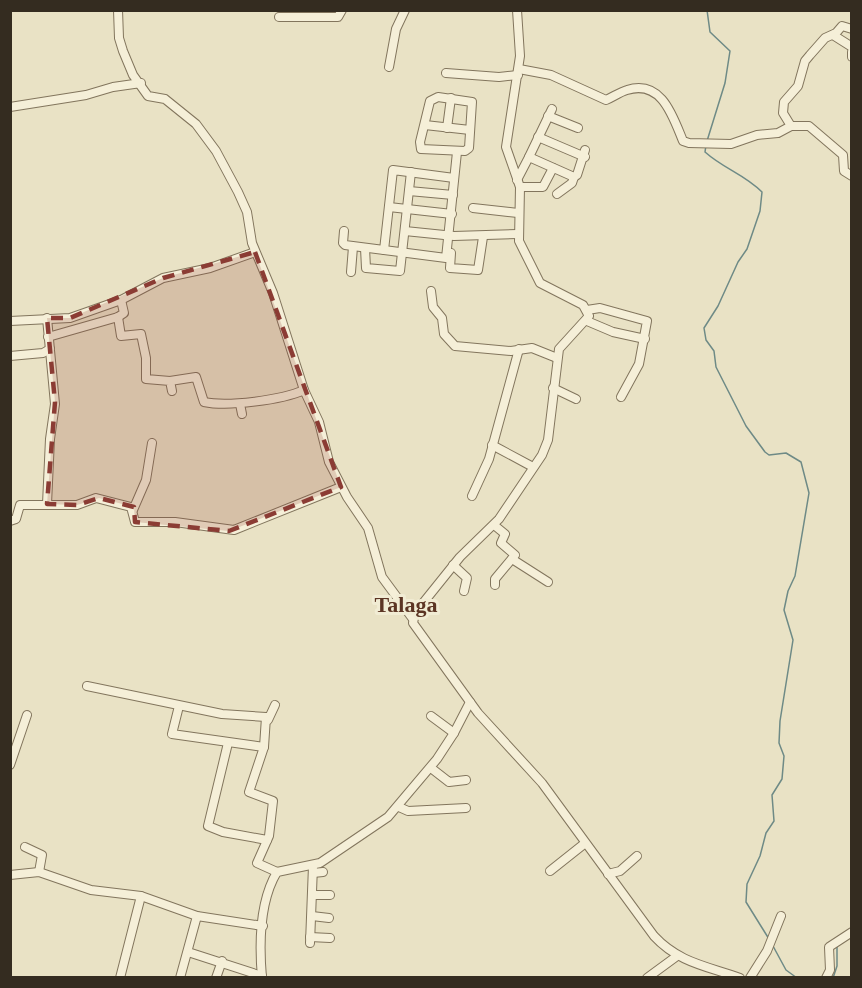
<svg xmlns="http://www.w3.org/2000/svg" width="862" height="988" viewBox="0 0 862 988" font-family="'Times New Roman',serif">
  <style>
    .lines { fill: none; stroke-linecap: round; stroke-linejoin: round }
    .stream { stroke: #6e8a86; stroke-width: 1.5 }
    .minor-casing { stroke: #82755d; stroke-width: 10 }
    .minor { stroke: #f5efd8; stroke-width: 8 }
    .marked { fill: #8b3c34; fill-opacity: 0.2; stroke: #8b3c34; stroke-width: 4.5; stroke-dasharray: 12 8; stroke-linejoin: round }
    .labels { text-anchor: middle; stroke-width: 6; stroke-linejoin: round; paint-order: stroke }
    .quarter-label { font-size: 22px; font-weight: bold; fill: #5c3524; stroke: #f1ecd4 }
  </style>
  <rect width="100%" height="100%" fill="#e9e2c5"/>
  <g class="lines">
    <g class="stream">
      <path d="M707 10 710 32 730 51 725 83 707 141"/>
      <path d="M706 145 705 152C724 169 744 174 762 192L760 211 747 249 738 262 718 306 704 328 706 340 714 351 716 367 746 426 765 452 769 455 786 453 801 462 809 493 795 576 788 591 784 610 793 640 780 721 779 743 784 756 782 779 772 795 774 821 766 833 760 856 747 884 746 902 769 939"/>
      <path d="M773 946 786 970 797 978"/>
      <path d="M833 978 837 966V947"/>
    </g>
    <g class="minor-casing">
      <g id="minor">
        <path d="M118 10 119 38 123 51 133 75 148 96 165 99 196 124 216 151 238 192 247 212 252 243 273 293 304 390 319 422 329 462 347 497 368 528 382 577 413 619"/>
        <path d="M517 10 520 56 506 147 520 187 519 241 540 283 583 305 589 316 559 349 548 440 542 455 499 519 460 557 415 613 413 623 478 713 542 783 654 936C679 963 707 966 740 978"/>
        <path d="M279 17H338L342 10"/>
        <path d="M833 35 852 47"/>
        <path d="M852 52V57"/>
        <path d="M389 67 396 29 405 10"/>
        <path d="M519 69 551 75 606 100C613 97 620 92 627 90 662 79 673 117 683 141L689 143 731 144 757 135 778 133 791 126H809L843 155 844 171 852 176"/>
        <path d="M446 73 499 77 518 75"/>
        <path d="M438 97 472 102 469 148 465 151 421 149 420 142 430 101Z"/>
        <path d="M10 107 86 95 113 87 141 83"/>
        <path d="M552 109 529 157 574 177 577 175 585 150"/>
        <path d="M548 116 578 128"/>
        <path d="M425 125 470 130"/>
        <path d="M791 126 783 113 784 102 798 86 805 61 810 55 825 38 836 33 842 26 852 29"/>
        <path d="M447 128 451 98"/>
        <path d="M538 137 585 157"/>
        <path d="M517 180 529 157"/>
        <path d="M520 187H543L553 168"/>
        <path d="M409 191 453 195"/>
        <path d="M557 194 572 183 574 177"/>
        <path d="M389 207 452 214"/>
        <path d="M473 208 518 213"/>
        <path d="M344 231 343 243 345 245 446 258 457 152"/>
        <path d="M405 231 454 236 518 234"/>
        <path d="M365 248 366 268 400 271 411 172"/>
        <path d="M384 250 393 170 454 178"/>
        <path d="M451 253 450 268 478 270 483 237"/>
        <path d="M351 272 353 247"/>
        <path d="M431 291 433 307 442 318 444 334 455 346 511 351 532 348 557 358"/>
        <path d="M587 310 600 308 647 321 639 364 621 397"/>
        <path d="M118 317 121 336 141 334 146 358V379L170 381 172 391"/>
        <path d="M47 318 55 404 50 439 47 504"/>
        <path d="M10 321 70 318 121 300 163 278 210 268 255 252"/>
        <path d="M587 321 613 332 645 339"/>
        <path d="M48 337 118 317 124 313 121 300"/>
        <path d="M10 356 43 353 50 349"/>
        <path d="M170 381 196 377 204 402C228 407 282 400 304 390"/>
        <path d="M553 388 576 399"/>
        <path d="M240 404 242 414"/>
        <path d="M492 445 533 467"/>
        <path d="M472 496 489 459 519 349"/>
        <path d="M133 510 146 480 152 443"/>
        <path d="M10 521 16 519 20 505H77L96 498 131 507 135 522H175L234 530 341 487"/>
        <path d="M494 525 505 534 501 543 515 555 495 579V585"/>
        <path d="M512 559 548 582"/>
        <path d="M453 565 467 578 464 591"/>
        <path d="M87 686 222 714 266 717 264 747 249 792 273 801 269 836 257 863 277 872"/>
        <path d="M179 706 172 734 264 747"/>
        <path d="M431 716 454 733"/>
        <path d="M268 720 275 705"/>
        <path d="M228 743 208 826 223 832 267 840"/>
        <path d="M10 765 27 715"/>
        <path d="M431 768 449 782 466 780"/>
        <path d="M399 807 408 811 466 808"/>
        <path d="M25 847 42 855 39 872"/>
        <path d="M550 871 584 844"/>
        <path d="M313 873 323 872"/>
        <path d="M608 874 620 871 637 856"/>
        <path d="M10 875 39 872 91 890 141 896 197 916 263 926"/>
        <path d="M312 895H330"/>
        <path d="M312 916 329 918"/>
        <path d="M310 937 330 938"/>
        <path d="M310 943 313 866"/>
        <path d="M188 952 262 976"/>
        <path d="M120 978 141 896"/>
        <path d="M180 978 197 916"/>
        <path d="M216 978 222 961"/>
        <path d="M262 978C259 944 259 902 277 872L320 863 388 817 437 759 454 733 470 702"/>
        <path d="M647 978 677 956"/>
        <path d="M750 978 767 951 781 916"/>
        <path d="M826 978 830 970 829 947 852 932"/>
      </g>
    </g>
    <use href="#minor" class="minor"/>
  </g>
  <path class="marked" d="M255 252 341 487 229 531 135 522 134 507 99 498 77 505 47 504 55 402 47 318H70L163 278Z"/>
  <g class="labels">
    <g class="quarter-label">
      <text x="406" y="612">Talaga</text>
    </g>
  </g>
  <rect width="862" height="988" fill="none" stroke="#342c20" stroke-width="24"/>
</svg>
